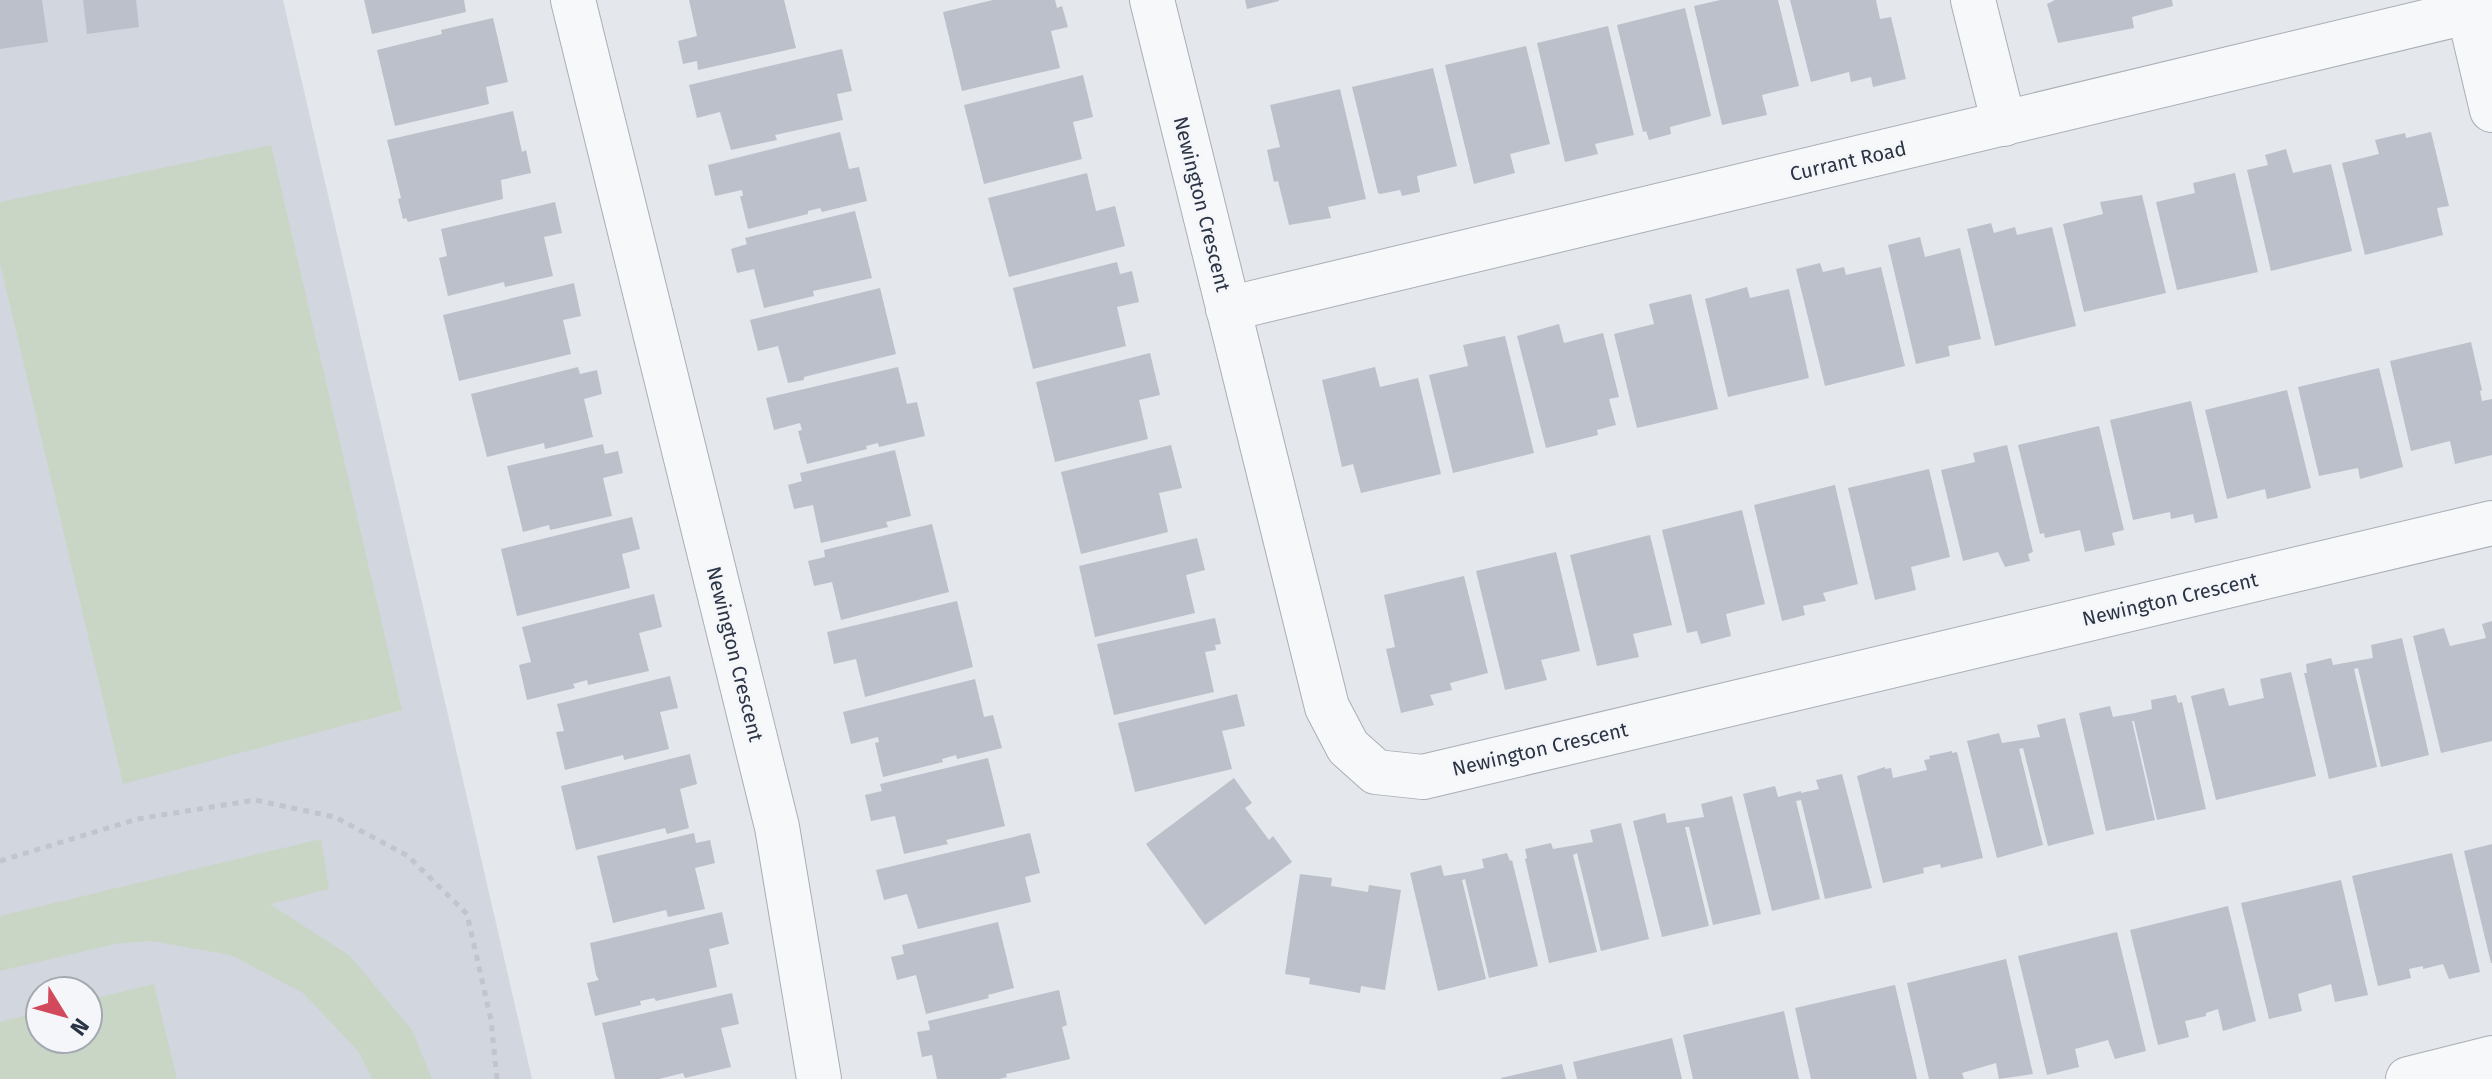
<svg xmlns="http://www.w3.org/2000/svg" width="2492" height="1079" viewBox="0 0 2492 1079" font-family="'Fira Sans',sans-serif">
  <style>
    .built { fill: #d2d6de; fill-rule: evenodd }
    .green { fill: #c9d6c5 }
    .building { fill: #bbc0ca }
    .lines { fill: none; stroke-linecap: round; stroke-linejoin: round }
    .minor-casing { stroke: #a9aeb7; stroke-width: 46 }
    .path { stroke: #c2c5cb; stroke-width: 5; stroke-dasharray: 6 6; stroke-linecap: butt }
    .minor { stroke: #f7f8fa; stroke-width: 44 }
    .labels { text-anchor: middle; stroke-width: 6; stroke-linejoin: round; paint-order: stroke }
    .street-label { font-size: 20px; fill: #2b3445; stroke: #f4f6f9 }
  </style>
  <rect width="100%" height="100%" fill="#e4e7ec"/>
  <path class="built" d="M0 0H283L532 1079H0ZM40 991H88V1039H40Z"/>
  <g class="green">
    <path d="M271 145 402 710 123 784 0 263V202Z"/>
    <path d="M321 839 329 889 270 904 350 956 412 1030 432 1079H372L359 1052 303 993 231 955 151 941 115 944 0 971V916Z"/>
    <path d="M154 984 177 1079H0V1022L40 1012V1039H88V1000Z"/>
  </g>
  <g class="building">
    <path d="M0 0H42L48 42 0 49Z"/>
    <path d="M83 0H136L139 27 87 34Z"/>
    <path d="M364 0H464L466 12 372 34Z"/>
    <path d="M689 0H784L796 48 698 70 697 61 683 64 678 41 697 36Z"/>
    <path d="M993 0H1055L1057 8 1062 6 1068 27 1051 31 1060 68 962 91 943 12Z"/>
    <path d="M1245 0H1279V1L1247 9Z"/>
    <path d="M1720 0H1778L1799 86 1762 95 1767 115 1722 125 1694 6Z"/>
    <path d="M1790 0H1876L1880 19 1891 17 1906 79 1873 87 1871 77 1851 82 1849 72 1811 82Z"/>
    <path d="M2055 0H2172L2173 6 2132 17 2134 28 2058 43 2047 4Z"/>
    <path d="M1685 8 1711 116 1670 127 1671 134 1649 140 1646 131 1643 132 1617 25Z"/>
    <path d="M493 18 508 82 486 87 489 104 395 126 377 50 442 34 441 30Z"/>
    <path d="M1608 26 1634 135 1595 144 1598 154 1565 162 1537 43Z"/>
    <path d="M1526 46 1550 144 1510 154 1515 173 1474 184 1445 65Z"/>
    <path d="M842 49 852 91 837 94 843 120 775 135 777 140 731 150 720 112 697 118 689 85Z"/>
    <path d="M1433 68 1457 166 1417 176 1420 192 1402 196 1400 190 1380 194 1378 193 1352 87Z"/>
    <path d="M1083 75 1093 117 1073 122 1082 159 984 184 964 105Z"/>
    <path d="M1340 89 1366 199 1328 207 1331 218 1289 225 1278 181 1274 182 1267 150 1280 147 1270 105Z"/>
    <path d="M513 111 522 152 526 150 531 173 501 180 503 199 408 222 406 218 403 219 398 199 401 198 387 140Z"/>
    <path d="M840 132 849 169 859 167 867 201 822 212 820 208 808 211V214L748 229 740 196H743L742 190 715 196 708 165Z"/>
    <path d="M2431 132 2449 206 2437 208 2443 235 2365 255 2342 163 2379 154 2375 140 2405 133 2406 138Z"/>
    <path d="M2286 149 2293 173 2331 164 2352 251 2271 271 2247 170 2268 165 2265 155Z"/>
    <path d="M1087 173 1096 211 1115 206 1125 246 1009 277 988 198Z"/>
    <path d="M2235 173 2258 272 2177 290 2156 202 2195 193 2193 183Z"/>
    <path d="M2142 195 2166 293 2084 312 2063 224 2103 214 2100 202Z"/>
    <path d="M555 202 562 233 544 237 553 276 505 287 504 282 448 296 439 258 447 256 441 229Z"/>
    <path d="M855 211 872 278 813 291 814 296 764 308 754 269 737 273 731 249 747 244 745 238Z"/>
    <path d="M1991 223 1994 233 2015 227 2017 235 2052 227 2076 326 1995 346 1967 229Z"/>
    <path d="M1920 237 1925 257 1960 248 1981 339 1948 346 1950 356 1916 364 1888 245Z"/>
    <path d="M1117 262 1120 274 1132 271 1139 302 1117 307 1126 346 1033 369 1013 288Z"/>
    <path d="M1820 263 1823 272 1844 267 1846 275 1881 267 1905 366 1825 386 1796 269Z"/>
    <path d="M574 283 581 316 563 320 571 354 459 381 443 315Z"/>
    <path d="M1747 287 1750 298 1789 289 1809 378 1728 397 1705 299Z"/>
    <path d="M880 288 896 354 804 377V380L788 383 778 346 758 351 750 320Z"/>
    <path d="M1691 294 1718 409 1637 428 1614 334 1654 324 1649 304Z"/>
    <path d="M1559 324 1564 343 1603 333 1619 397 1609 399 1616 425 1597 430 1598 435 1546 448 1517 336Z"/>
    <path d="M1505 336 1534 453 1453 473 1429 375 1468 366 1463 345Z"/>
    <path d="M2471 342 2482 390 2480 391 2482 401 2492 399V455L2455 464 2450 441 2411 451 2390 361Z"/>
    <path d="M1150 353 1160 395 1139 400 1148 439 1055 462 1036 382Z"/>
    <path d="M578 367 580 374 597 370 602 394 584 399 593 437 545 449 544 443 487 457 471 394Z"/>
    <path d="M898 367 907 404 917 402 925 436 879 447 878 443 866 446 867 449 807 464 798 431 802 430 800 423 774 430 766 398Z"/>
    <path d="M1375 367 1380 387 1418 378 1441 474 1361 493 1353 464 1342 467 1322 380Z"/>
    <path d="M2379 368 2403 467 2360 479 2358 468 2319 476 2298 387Z"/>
    <path d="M2287 390 2311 488 2267 499 2265 489 2227 499 2205 410Z"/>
    <path d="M2191 401 2218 518 2195 523 2193 514 2171 519 2170 512 2133 520 2110 420Z"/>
    <path d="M2099 426 2124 530 2112 533 2115 545 2085 552 2080 530 2045 538 2044 533 2040 534 2018 445Z"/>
    <path d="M603 444 605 454 618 451 623 473 603 478 612 516 550 530 549 525 523 532 507 466Z"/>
    <path d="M1171 445 1182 488 1159 493 1168 532 1081 554 1061 472Z"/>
    <path d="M2007 445 2033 552 2028 554 2030 561 2005 567 1998 552 1963 561 1941 470 1975 462 1973 453Z"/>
    <path d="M895 450 911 516 886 522 888 527 821 543 813 505 794 509 788 485 802 481 800 473Z"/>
    <path d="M1929 469 1950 557 1911 567 1916 590 1875 600 1848 488Z"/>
    <path d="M1835 485 1858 584 1823 593 1826 601 1803 606 1805 615 1782 621 1754 505Z"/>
    <path d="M1742 510 1765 604 1726 614 1731 636 1701 644 1697 631 1687 633 1662 530Z"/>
    <path d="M632 517 640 549 622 554 630 588 517 616 501 549Z"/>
    <path d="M932 524 949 592 841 620 832 582 814 586 808 561 825 557 824 550Z"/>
    <path d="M1650 535 1672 625 1633 634 1639 657 1597 666 1570 555Z"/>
    <path d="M1197 538 1205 570 1186 575 1195 613 1095 637 1079 566Z"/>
    <path d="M1556 552 1580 651 1541 660 1547 680 1505 690 1476 571Z"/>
    <path d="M1464 576 1488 673 1450 683 1452 690 1430 695 1434 705 1401 713 1386 649 1395 647 1384 595Z"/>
    <path d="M654 594 662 627 639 633 649 671 588 685 587 680 573 684 575 688 527 700 519 665 531 662 522 627Z"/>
    <path d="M957 601 973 667 865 697 856 659 834 664 827 632Z"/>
    <path d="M1215 618 1221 644 1215 645 1216 650 1205 652 1214 692 1114 715 1097 644Z"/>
    <path d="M2492 621V741L2441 753 2413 636 2444 628 2450 646 2486 638 2482 624Z"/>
    <path d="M2402 638 2429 755 2381 767 2358 668 2354 669 2377 767 2329 779 2304 673H2307L2306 664 2331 658 2333 665 2373 658 2371 645Z"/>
    <path d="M2291 672 2316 776 2216 800 2191 696 2224 688 2229 706 2264 698 2260 679Z"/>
    <path d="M670 676 678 708 660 712 669 749 624 760 623 755 565 770 556 732 564 731 557 704Z"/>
    <path d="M975 679 984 717 993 715 1002 748 957 759 956 755 942 759 943 762 883 777 875 743 879 742 878 737 851 744 843 712Z"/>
    <path d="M1237 694 1245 726 1222 731 1232 769 1135 792 1118 723Z"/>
    <path d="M2176 695 2178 703 2182 702 2206 809 2157 820 2134 721H2132L2155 820 2106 831 2079 713 2110 706 2113 717 2135 713 2152 709 2151 700Z"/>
    <path d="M2065 718 2094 834 2048 846 2023 748 2019 749 2043 845 1997 858 1967 741 1999 733 2002 743 2040 737 2037 725Z"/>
    <path d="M1952 751V753L1957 752 1983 858 1941 868 1940 864 1923 868 1924 873 1883 883 1857 776 1885 767V769L1891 768 1893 778 1927 770 1924 760 1930 759 1929 756Z"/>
    <path d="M690 754 697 784 680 789 689 828 667 834 665 828 576 850 561 786Z"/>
    <path d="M988 758 1005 826 946 840 948 844 904 854 895 816 871 821 865 795 882 791 880 784Z"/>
    <path d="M1842 774 1872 888 1825 899 1801 800 1796 801 1820 899 1772 911 1743 794 1775 786 1778 797 1801 791V793L1819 789 1816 780Z"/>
    <path d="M1234 778 1252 803 1245 808 1269 840 1273 836 1292 862 1205 925 1146 844Z"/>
    <path d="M1732 796 1761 914 1713 925 1689 827H1685L1709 926 1662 937 1633 821 1665 813 1667 823 1704 817 1701 804Z"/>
    <path d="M1621 823 1649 939 1601 951 1577 853 1573 855 1597 952 1549 963 1525 859 1527 858 1525 849 1551 843 1553 849 1593 842 1590 830Z"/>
    <path d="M694 833 696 843 710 840 715 863 695 868 705 909 668 917 666 910 613 923 597 856Z"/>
    <path d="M1030 833 1040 873 1025 877 1031 902 918 929 907 894 884 900 876 870Z"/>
    <path d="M2492 844V963H2491L2464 851Z"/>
    <path d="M1507 853 1510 861 1512 860 1538 966 1489 978 1465 879 1462 880 1486 979 1438 991 1410 873 1441 865 1444 876 1467 872 1484 868 1482 859Z"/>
    <path d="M2452 853 2480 972 2449 979 2443 964 2423 969V966L2409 969 2411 978 2378 986 2352 876Z"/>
    <path d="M1300 874 1332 878 1331 886 1368 892 1369 885 1401 890 1385 990 1361 986 1360 993 1309 984 1310 978 1285 974Z"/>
    <path d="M2341 880 2368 995 2335 1002 2331 984 2298 994 2302 1011 2269 1019 2241 903Z"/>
    <path d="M2228 906 2256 1021 2223 1031 2218 1009 2206 1013V1016L2185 1021 2189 1037 2158 1045 2130 930Z"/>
    <path d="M722 912 729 944 709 949 717 987 656 1001 654 998 640 1001 641 1005 595 1016 587 983 599 980 596 975 590 943Z"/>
    <path d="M998 922 1014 988 988 995 989 998 926 1014 916 975 897 980 891 957 904 954 902 945Z"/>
    <path d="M2117 932 2146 1051 2115 1059 2108 1040 2075 1049 2079 1067 2047 1075 2018 956Z"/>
    <path d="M2006 959 2033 1074 1999 1079 1996 1063 1962 1073 1964 1079H1929L1907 983Z"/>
    <path d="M1895 985 1917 1079H1811L1795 1008Z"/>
    <path d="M1059 990 1067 1025 1062 1027 1070 1059 1006 1074 1007 1077 999 1079H937L932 1055 922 1057 917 1032 930 1030 928 1021Z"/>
    <path d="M732 993 739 1024 721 1028 731 1067 685 1078 683 1073 659 1079H615L602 1023Z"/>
    <path d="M1784 1011 1799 1079H1693L1683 1035Z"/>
    <path d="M1672 1038 1682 1079H1577L1573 1062Z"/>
    <path d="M1562 1064 1566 1079H1501V1078Z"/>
  </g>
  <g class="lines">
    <g class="minor-casing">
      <g id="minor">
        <path d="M573 0 777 827 819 1079"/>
        <path d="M1152 0 1327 707 1348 747 1376 772 1423 777 2492 523"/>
        <path d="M1973 0 2004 124"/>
        <path d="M2466 0 2492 110"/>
        <path d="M1228 309 2492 6"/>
        <path d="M2408 1079 2492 1058"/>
      </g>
    </g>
    <path class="path" d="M0 861 137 819 255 800 335 817 408 856 467 914 491 1020 497 1079"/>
    <use href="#minor" class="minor"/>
  </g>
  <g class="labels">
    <g class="street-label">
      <text transform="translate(1848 161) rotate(-13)" y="7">Currant Road</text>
      <text transform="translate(1202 204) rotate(76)" y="7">Newington Crescent</text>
      <text transform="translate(2170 599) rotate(-13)" y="7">Newington Crescent</text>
      <text transform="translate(735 654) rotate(76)" y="7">Newington Crescent</text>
      <text transform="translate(1540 749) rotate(-13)" y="7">Newington Crescent</text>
    </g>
  </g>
  <g transform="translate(64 1015) rotate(127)"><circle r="38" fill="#f4f6f9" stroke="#a4a8b1" stroke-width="2"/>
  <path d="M0-6L14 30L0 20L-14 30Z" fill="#d1495b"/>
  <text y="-12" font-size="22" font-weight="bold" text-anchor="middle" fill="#2b3445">N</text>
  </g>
</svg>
